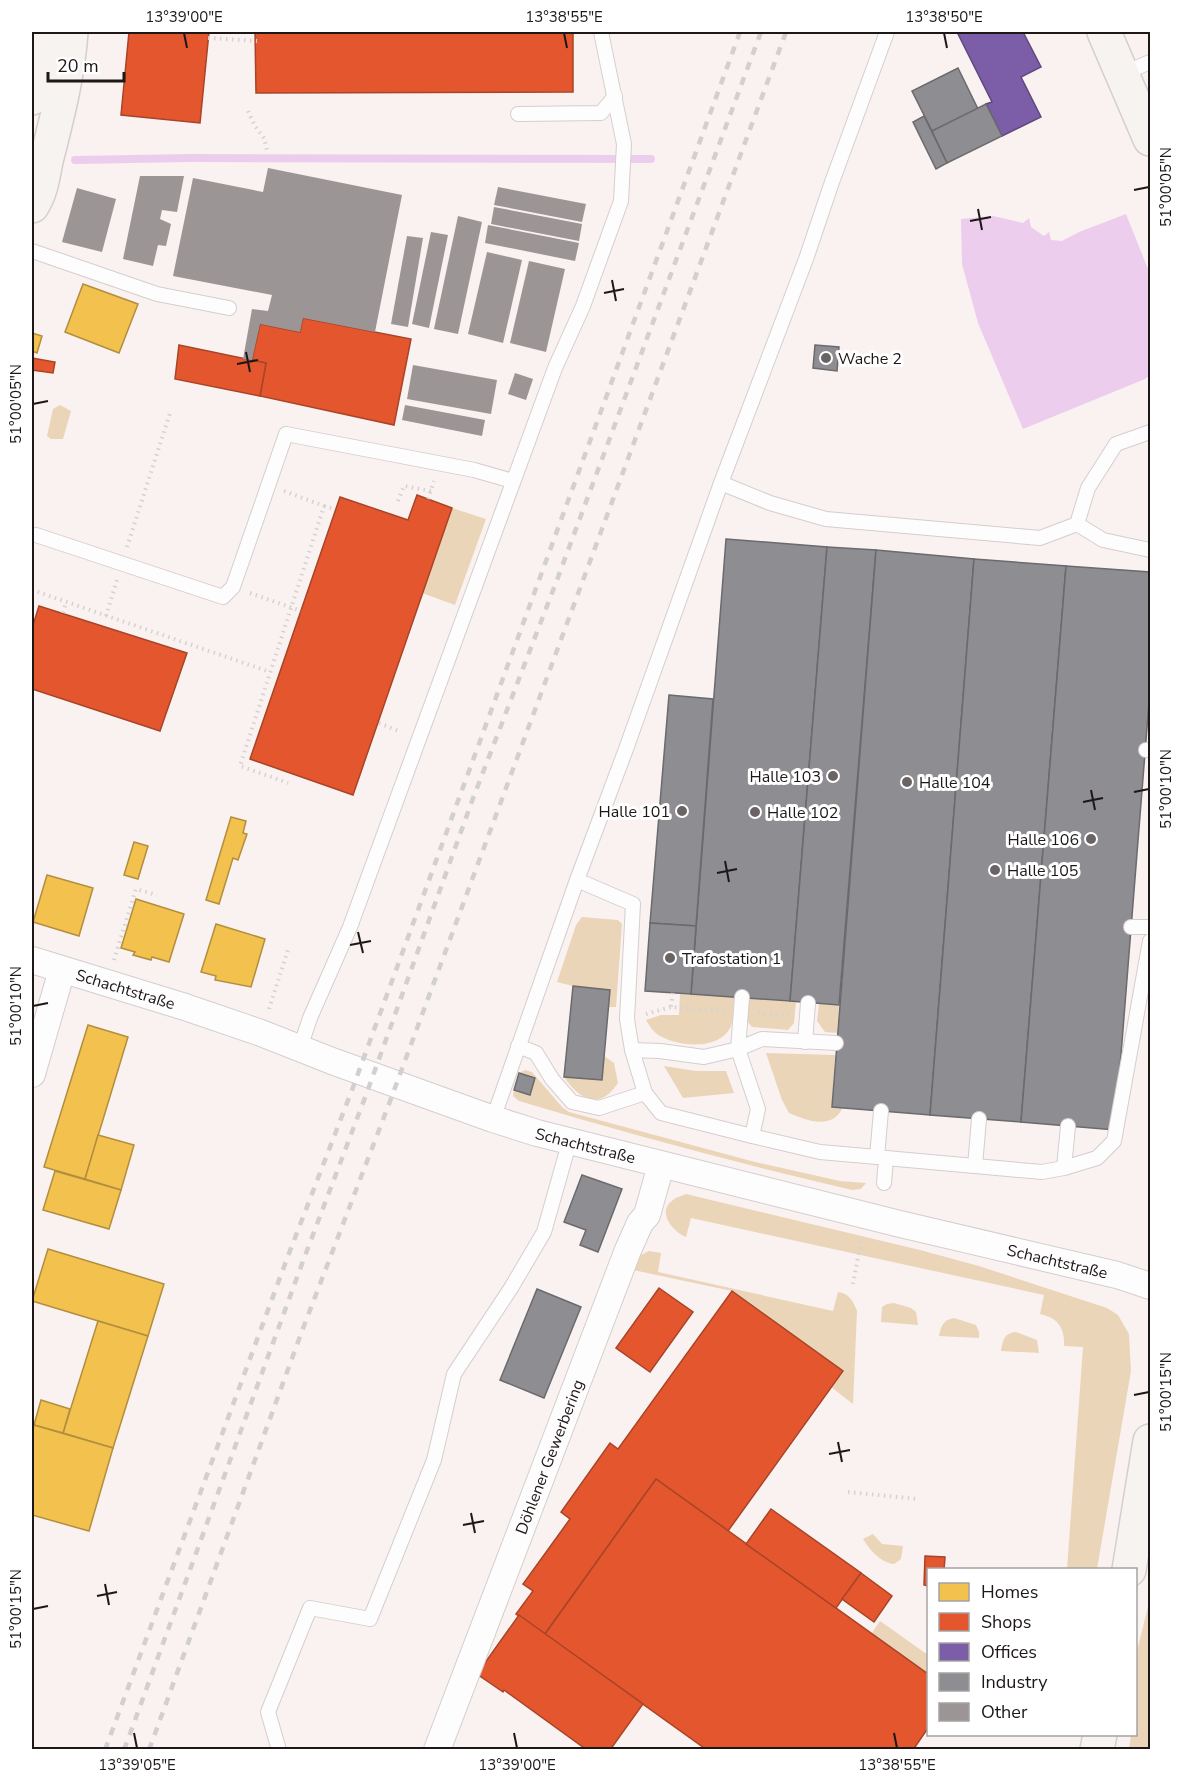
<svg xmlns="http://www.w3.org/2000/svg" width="1182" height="1781" viewBox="0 0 1182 1781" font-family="'Nunito Sans',sans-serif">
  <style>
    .green { fill: #ebd5b9 }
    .water { fill: #eccdee }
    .homes { fill: #f2c14e; stroke: #b28e3e; stroke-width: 1.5 }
    .shops { fill: #e4572e; stroke: #a84427; stroke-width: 1.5 }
    .offices { fill: #7b5ea7; stroke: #5f497c; stroke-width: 1.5 }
    .industry { fill: #8d8d92; stroke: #6b6a6d; stroke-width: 1.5 }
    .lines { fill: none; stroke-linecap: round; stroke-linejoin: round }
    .stream { stroke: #eccdee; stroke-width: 8 }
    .building { fill: #9b9596 }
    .lane-casing { stroke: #d5cece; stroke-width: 16 }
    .street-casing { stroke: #d5cece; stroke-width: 28 }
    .secondary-casing { stroke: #d5cece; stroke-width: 36 }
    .path { stroke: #d5d2d2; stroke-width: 4; stroke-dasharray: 1.5 4.5; stroke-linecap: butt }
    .lane { stroke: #fefdfd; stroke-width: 14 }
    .street { stroke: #fefdfd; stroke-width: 26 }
    .secondary { stroke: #f7f3f1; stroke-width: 33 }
    .rail { stroke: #d1cfcf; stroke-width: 4.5; stroke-dasharray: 8 8; stroke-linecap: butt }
    .ticks { fill: none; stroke: #1d1717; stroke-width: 2 }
    .poi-dot { fill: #6a6363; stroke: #fff; stroke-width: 2 }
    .labels { text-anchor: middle; stroke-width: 6; stroke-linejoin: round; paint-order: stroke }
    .poi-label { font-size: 16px; fill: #1d1717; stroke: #fff; text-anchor: start }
    .street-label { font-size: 16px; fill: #1d1717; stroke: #fff }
    .neatline { fill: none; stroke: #1d1717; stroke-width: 2 }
    .ticks-label { font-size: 15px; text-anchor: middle; fill: #1d1717 }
  </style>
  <rect width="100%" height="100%" fill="#faf1f1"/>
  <g class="green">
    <path d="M60 405 71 411 63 439H51L47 436 53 409Z"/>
    <path d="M452 508 486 519 455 605 422 593Z"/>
    <path d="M582 917 618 920 622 924 616 1007H608L610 990 573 986 557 982 576 925Z"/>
    <path d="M680 994 734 997C734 1006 734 1017 731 1026 721 1050 681 1047 662 1037 654 1033 650 1027 646 1020L661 1015H679Z"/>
    <path d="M748 998 796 1002 794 1023 788 1030 752 1027 747 1021Z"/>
    <path d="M819 1004 839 1005 837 1033 825 1032 817 1021Z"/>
    <path d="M766 1053 835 1055 832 1107H843C833 1130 807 1121 789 1113L782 1100Z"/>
    <path d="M604 1056 614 1063 618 1083C599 1111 580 1100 564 1077L601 1080Z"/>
    <path d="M664 1066 696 1071H726L734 1093 683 1098Z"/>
    <path d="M525 1070 532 1072 562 1107 569 1112 755 1162 840 1181 866 1183 861 1189 852 1190C740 1164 629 1134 519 1101L513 1096 514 1090 530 1095 535 1078 519 1073Z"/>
    <path d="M686 1194 920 1250 979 1266 1107 1308 1118 1315 1129 1334 1131 1371 1097 1569H1067L1083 1347 1064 1346C1065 1328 1058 1318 1040 1314L1044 1295 691 1218 686 1237C673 1232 656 1212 673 1200 676 1197 682 1196 686 1194Z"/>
    <path d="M649 1251 661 1253 658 1272 833 1311 838 1292C849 1293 853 1301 857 1311L853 1404 831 1387 843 1371 732 1291 633 1270 635 1258Z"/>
    <path d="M894 1303 911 1308 916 1312 918 1325 881 1322 882 1307 887 1304Z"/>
    <path d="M954 1318 976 1325 979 1332V1338L939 1336C941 1326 943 1320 954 1318Z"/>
    <path d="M1016 1332 1037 1340 1039 1353 1001 1351C1003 1340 1004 1333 1016 1332Z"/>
    <path d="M873 1534 882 1544 903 1546 901 1559 894 1564C881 1563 870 1550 863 1539Z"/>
    <path d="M1150 1599V1749H1129L1131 1735 1136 1734V1655Z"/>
    <path d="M880 1621 928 1655V1674L872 1633Z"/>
  </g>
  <path class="water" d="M1126 214 1150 274V375L1145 379 1023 429 978 323 962 264 961 219 993 216 1023 223 1029 218 1031 227 1044 236 1049 232 1051 240 1062 241 1079 232Z"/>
  <g class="homes">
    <path d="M83 284 138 304 119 353 65 332Z"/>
    <path d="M32 333 42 336 37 353 32 351Z"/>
    <path d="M231 817 246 821 243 833 247 834 238 860 233 858 219 904 206 900Z"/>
    <path d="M134 842 148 846 138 879 124 875Z"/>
    <path d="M47 875 93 888 79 936 33 922Z"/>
    <path d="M136 899 184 914 169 962 152 957 151 960 133 955 135 952 121 948Z"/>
    <path d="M216 924 265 939 251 987 215 980 216 976 201 972Z"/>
    <path d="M88 1025 128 1037 85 1179 44 1167Z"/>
    <path d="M98 1135 134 1145 121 1190 85 1179Z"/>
    <path d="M55 1171 121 1190 109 1229 43 1210Z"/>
    <path d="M48 1249 164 1284 148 1336 32 1301Z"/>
    <path d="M98 1321 148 1336 113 1448 63 1433Z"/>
    <path d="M41 1400 70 1409 63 1433 34 1425Z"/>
    <path d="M34 1425 113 1448 89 1531 32 1515V1433Z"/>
  </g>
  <g class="shops">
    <path d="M129 32H209L200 123 121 115Z"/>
    <path d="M255 32H573V92L256 93Z"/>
    <path d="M303 318 411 339 394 425 260 396 266 363 252 360 260 324 300 332Z"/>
    <path d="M179 345 266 363 260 396 175 379Z"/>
    <path d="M32 358 55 362 53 373 32 370Z"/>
    <path d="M417 495 452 508 353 795 250 759 340 497 408 520Z"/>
    <path d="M39 606 187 653 160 731 32 689V628Z"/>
    <path d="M659 1288 693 1312 650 1372 616 1348Z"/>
    <path d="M732 1291 843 1371 728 1531 656 1479 545 1634 516 1614 533 1591 523 1584 570 1519 561 1512 610 1443 618 1449Z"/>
    <path d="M656 1479 928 1674V1728L913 1750H707L545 1634Z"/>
    <path d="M771 1509 861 1573 836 1608 746 1544Z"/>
    <path d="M925 1556 945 1557 944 1570H928V1586L924 1585Z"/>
    <path d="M861 1573 892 1596 874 1622 842 1599Z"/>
    <path d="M519 1615 643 1704 610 1750H587L504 1690 503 1692 477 1674Z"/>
  </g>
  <path class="offices" d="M957 32H1023L1041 67 1021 77 1041 117 1002 136 986 104 992 102Z"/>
  <g class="industry">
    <path d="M958 68 978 109 932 131 912 91Z"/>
    <path d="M986 104 1002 136 947 163 932 131Z"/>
    <path d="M924 116 947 163 936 169 913 122Z"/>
    <path d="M815 345 839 347 837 371 813 368Z"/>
    <path d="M726 539 827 547 790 1001 691 994Z"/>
    <path d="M827 547 876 550 839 1005 790 1001Z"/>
    <path d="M876 550 974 559 930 1115 832 1107Z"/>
    <path d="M974 559 1066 566 1021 1122 930 1115Z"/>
    <path d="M1066 566 1150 572V690L1115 1130 1021 1122Z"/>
    <path d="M669 695 713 699 696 926 650 923Z"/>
    <path d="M650 923 696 926 691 994 645 991Z"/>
    <path d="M573 986 610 990 602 1080 564 1077Z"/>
    <path d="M519 1073 535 1078 530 1095 514 1090Z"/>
    <path d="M582 1175 622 1189 598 1252 580 1245 586 1230 564 1222Z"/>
    <path d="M537 1289 581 1307 544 1398 500 1380Z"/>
  </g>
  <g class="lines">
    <path class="stream" d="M75 160 191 158 651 159"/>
  </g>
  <g class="building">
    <path d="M268 168 402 195 375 332 303 318 300 332 260 324 252 360 243 359 252 309 268 311 272 295 173 276 193 178 263 192Z"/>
    <path d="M140 176H184L177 212 162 210 160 219 171 224 166 246 158 245 153 266 123 259Z"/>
    <path d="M498 187 586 204 582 222 494 205Z"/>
    <path d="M77 188 116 199 102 252 62 242Z"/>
    <path d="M494 207 582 224 579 241 491 224Z"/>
    <path d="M458 216 482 222 458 334 434 329Z"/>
    <path d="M488 225 579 243 575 261 485 243Z"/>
    <path d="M431 232 448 235 429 328 412 324Z"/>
    <path d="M407 236 423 238 408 327 391 324Z"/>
    <path d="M487 252 522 260 503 343 468 334Z"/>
    <path d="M529 261 565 269 546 352 510 343Z"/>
    <path d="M413 365 497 380 491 414 407 399Z"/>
    <path d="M515 373 533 379 526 400 508 394Z"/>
    <path d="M405 405 485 420 482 436 402 420Z"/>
  </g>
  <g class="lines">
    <g class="lane-casing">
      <g id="lane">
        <path d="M1122 74 1150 62"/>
        <path d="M518 114 601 113 615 96"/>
        <path d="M32 251 157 294 229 308"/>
        <path d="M721 483 770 503 826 519 1040 538 1077 524 1088 488 1116 444 1150 432"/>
        <path d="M1077 524 1103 540 1150 550"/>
        <path d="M36 535 223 597 233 587 286 434 474 470 513 481"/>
        <path d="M1146 750H1150"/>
        <path d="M577 880 633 904 627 1019 632 1050 660 1051 704 1057 738 1049 758 1109 752 1136 661 1113 645 1093"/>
        <path d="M1131 927H1150"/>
        <path d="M742 997 738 1049 762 1039 836 1043"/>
        <path d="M805 1042 808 1003"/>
        <path d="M518 1046 536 1053 552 1079 572 1102 599 1108 645 1093 632 1050"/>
        <path d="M300 1048 310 1018 350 927 555 368 583 306 621 201 624 144 601 32"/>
        <path d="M493 1119 577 880 626 749 721 483 806 259 832 182 887 32"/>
        <path d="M752 1136 820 1152 877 1157 881 1111"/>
        <path d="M879 1157 886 1158 884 1183"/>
        <path d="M886 1158 975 1166 979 1119"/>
        <path d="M975 1166 1042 1172 1064 1168 1068 1126"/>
        <path d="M1064 1168 1097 1158 1114 1141 1150 941"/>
        <path d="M279 1750 268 1712 310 1608 370 1619 434 1460 454 1374 511 1288 544 1232 570 1140"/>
      </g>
    </g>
    <g class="street-casing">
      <g id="street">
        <path id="s1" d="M32 960 185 1007 261 1033 332 1061 493 1119 537 1133 900 1224 1117 1275 1150 1286"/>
        <path d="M32 1074 62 970"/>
        <path id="s2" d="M437 1750 628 1250 640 1223 647 1215 661 1165"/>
      </g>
    </g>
    <g class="secondary-casing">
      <g id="secondary">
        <path d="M1104 32 1150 139"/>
        <path d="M32 98 43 32"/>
        <path d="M32 206C41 192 43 177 46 161 57 118 68 76 71 32"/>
        <path d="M1129 1570 1150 1441"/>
        <path d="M1097 1750 1100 1734"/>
      </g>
    </g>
    <g class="path">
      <path d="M208 38 257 41"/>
      <path d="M248 111 255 126 264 138 267 150"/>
      <path d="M32 390 36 393"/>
      <path d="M284 491 324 506 240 766 288 783"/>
      <path d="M428 499 434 481"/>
      <path d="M398 501 404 486 431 491"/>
      <path d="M324 506 335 509"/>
      <path d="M127 547 170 413"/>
      <path d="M32 590 270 672"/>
      <path d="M250 593 301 611"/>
      <path d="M63 613 66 602"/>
      <path d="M106 616 117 580"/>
      <path d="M379 723 401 732"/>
      <path d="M114 960 136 889 157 895"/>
      <path d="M673 993 671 1007 724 1011"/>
      <path d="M269 1009 288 950"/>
      <path d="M758 1013 789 1015"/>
      <path d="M646 1014 671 1007"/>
      <path d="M853 1284 861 1240"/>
      <path d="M848 1492 918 1499"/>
    </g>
    <use href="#lane" class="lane"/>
    <use href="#street" class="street"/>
    <use href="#secondary" class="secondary"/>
    <g class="rail">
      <path d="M105 1750 288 1256 352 1090 740 32"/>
      <path d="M124 1750 303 1261 366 1095 472 801 557 580 761 32"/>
      <path d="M149 1750 302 1331 389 1104 786 32"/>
    </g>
  </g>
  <path class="ticks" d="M184 33 187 48M564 33 567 48M944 33 947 48M1134 190 1149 187M978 209 982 230M970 221 991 217M612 280 616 301M604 293 624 289M246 352 250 372M237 364 258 360M33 404 48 401M1091 790 1095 810M1134 792 1149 789M1083 802 1103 798M725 861 729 882M717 873 737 869M358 932 363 953M350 945 371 941M33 1006 48 1003M1134 1395 1149 1392M838 1442 842 1462M829 1454 850 1450M471 1513 475 1533M463 1525 484 1521M105 1584 109 1605M97 1596 117 1592M33 1609 48 1606M134 1733 137 1748M514 1733 517 1748M894 1733 897 1748"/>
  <g class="poi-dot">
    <circle cx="826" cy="358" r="6"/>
    <circle cx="833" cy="776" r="6"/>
    <circle cx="907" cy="782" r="6"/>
    <circle cx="682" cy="811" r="6"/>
    <circle cx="755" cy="812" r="6"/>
    <circle cx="1091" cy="839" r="6"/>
    <circle cx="995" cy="870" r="6"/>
    <circle cx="670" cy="958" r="6"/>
  </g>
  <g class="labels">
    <g class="poi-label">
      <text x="838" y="364">Wache 2</text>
      <text x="821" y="782" text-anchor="end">Halle 103</text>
      <text x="919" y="788">Halle 104</text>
      <text x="670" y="817" text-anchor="end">Halle 101</text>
      <text x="767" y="818">Halle 102</text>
      <text x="1079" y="845" text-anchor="end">Halle 106</text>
      <text x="1007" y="876">Halle 105</text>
      <text x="682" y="964">Trafostation 1</text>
    </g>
    <g class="street-label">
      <text dy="6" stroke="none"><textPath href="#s1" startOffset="98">Schachtstraße</textPath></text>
      <text dy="6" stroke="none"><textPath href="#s1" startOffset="584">Schachtstraße</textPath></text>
      <text dy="6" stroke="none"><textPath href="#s1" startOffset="1070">Schachtstraße</textPath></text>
      <text dy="6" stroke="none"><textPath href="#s2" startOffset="314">Döhlener Gewerbering</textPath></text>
    </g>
  </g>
  <rect width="1182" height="1781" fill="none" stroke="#ffffff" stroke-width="66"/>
  <rect x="927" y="1568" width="210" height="168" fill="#ffffff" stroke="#a5a2a2" stroke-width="1.5"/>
  <rect x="939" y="1583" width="30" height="18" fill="#f2c14e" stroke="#a5a2a2" stroke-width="1.5"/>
  <text x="981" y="1598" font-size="18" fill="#1d1717">Homes</text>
  <rect x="939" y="1613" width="30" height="18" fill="#e4572e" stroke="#a5a2a2" stroke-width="1.5"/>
  <text x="981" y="1628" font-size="18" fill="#1d1717">Shops</text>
  <rect x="939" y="1643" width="30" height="18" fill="#7b5ea7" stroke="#a5a2a2" stroke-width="1.5"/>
  <text x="981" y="1658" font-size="18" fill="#1d1717">Offices</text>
  <rect x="939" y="1673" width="30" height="18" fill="#8d8d92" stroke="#a5a2a2" stroke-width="1.5"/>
  <text x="981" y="1688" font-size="18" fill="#1d1717">Industry</text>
  <rect x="939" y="1703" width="30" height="18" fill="#9b9596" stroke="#a5a2a2" stroke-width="1.5"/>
  <text x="981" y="1718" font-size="18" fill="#1d1717">Other</text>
  <path d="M48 72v9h76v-9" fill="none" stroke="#1d1717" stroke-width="3"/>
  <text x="57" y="72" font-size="18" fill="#1d1717" stroke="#ffffff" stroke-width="4.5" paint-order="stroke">20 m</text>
  <rect x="33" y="33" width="1116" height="1715" class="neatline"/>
  <g class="ticks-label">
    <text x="184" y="22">13°39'00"E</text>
    <text x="564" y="22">13°38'55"E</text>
    <text x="944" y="22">13°38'50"E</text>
    <text transform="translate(1166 187) rotate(-90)" y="5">51°00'05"N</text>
    <text transform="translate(16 404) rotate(-90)" y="5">51°00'05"N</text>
    <text transform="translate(1166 789) rotate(-90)" y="5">51°00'10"N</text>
    <text transform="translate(16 1006) rotate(-90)" y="5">51°00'10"N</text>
    <text transform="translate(1166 1392) rotate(-90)" y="5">51°00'15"N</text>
    <text transform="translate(16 1609) rotate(-90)" y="5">51°00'15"N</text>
    <text x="137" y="1770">13°39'05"E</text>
    <text x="517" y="1770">13°39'00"E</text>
    <text x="897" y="1770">13°38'55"E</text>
  </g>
</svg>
